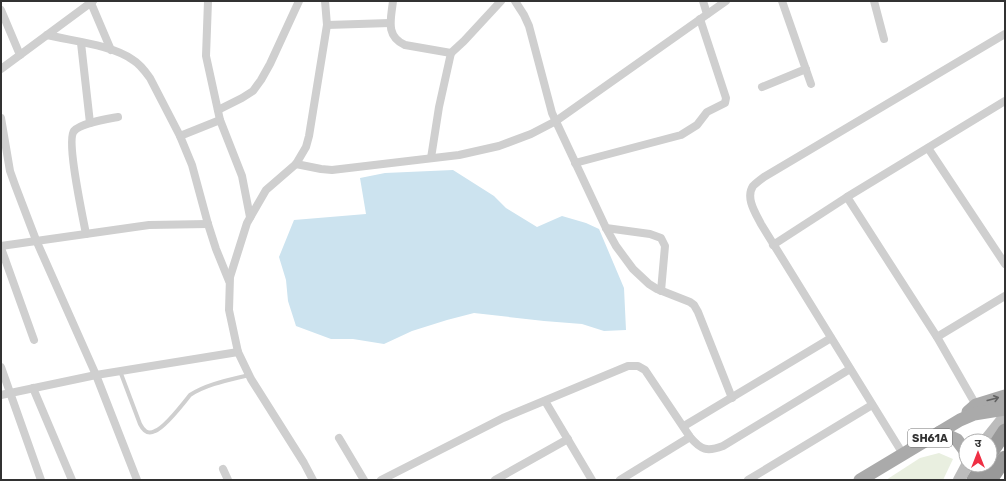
<svg xmlns="http://www.w3.org/2000/svg" width="1006" height="481" viewBox="0 0 1006 481" font-family="Rubik,'Noto Sans Devanagari',sans-serif">
  <style>
    .green { fill: #e9efe0 }
    .water { fill: #cce3ef }
    .lines { fill: none; stroke-linecap: round; stroke-linejoin: round }
    .lane { stroke: #cfcfcf; stroke-width: 4 }
    .street { stroke: #cfcfcf; stroke-width: 8 }
    .secondary { stroke: #bcbcbc; stroke-width: 12 }
    .primary { stroke: #aaa; stroke-width: 13 }
    .highway { stroke: #999; stroke-width: 15 }
    .oneway { stroke: #626262 }
    .labels { text-anchor: middle; stroke-width: 4; stroke-linejoin: round; paint-order: stroke }
    .shield { fill: #fff; stroke: #707070; stroke-width: 1 }
    .shield-label { font-size: 11px; font-weight: bold; fill: #323232 }
  </style>
  <rect width="100%" height="100%" fill="#fff"/>
  <path class="green" d="M939 453 953 459 943 480H886L920 458Z"/>
  <path class="water" d="M453 170 494 196 506 208 537 227 562 216 586 223 599 229 624 288 626 330 604 331 582 324 544 321 474 313 447 320 412 331 384 344 353 339H331L296 326 288 301 286 280 279 257 294 220 366 214 360 178 385 173Z"/>
  <g class="lines">
    <path class="lane" d="M120 371 140 424C143 430 147 435 155 431 164 428 183 404 190 395 207 384 229 380 249 375"/>
    <g class="street">
      <path d="M208 1 206 56 220 120 242 176 250 217"/>
      <path d="M393 1C391 19 385 36 405 45L451 53 464 41 501 1"/>
      <path d="M515 1 524 15 529 26 552 113 606 228 616 246 633 269 649 284 657 289 690 302 694 305 698 312 732 398"/>
      <path d="M703 1 707 14"/>
      <path d="M782 1 811 84"/>
      <path d="M874 1 884 39"/>
      <path d="M91 3 111 50"/>
      <path d="M1 10 20 55"/>
      <path d="M327 25 390 23"/>
      <path d="M47 35C72 41 113 45 133 60 140 64 145 71 150 78L180 136 192 165 208 224 216 249 229 281"/>
      <path d="M81 43 90 123"/>
      <path d="M1 69 93 1"/>
      <path d="M762 87 806 69"/>
      <path d="M218 110 242 98 253 91 261 80 270 64 299 1"/>
      <path d="M1 118 10 171 15 185 36 240 96 375 137 480"/>
      <path d="M180 136 220 120"/>
      <path d="M928 148 1005 264"/>
      <path d="M431 158 439 107 451 53"/>
      <path d="M575 163 681 135 697 125 707 112 725 103 726 98 700 19"/>
      <path d="M296 164 321 169 332 170 459 155 499 146 531 134 556 121 726 1"/>
      <path d="M606 228 650 234 661 238 665 246 661 291"/>
      <path d="M86 234C83 218 66 140 74 131 81 123 107 119 118 117"/>
      <path d="M773 245 847 197"/>
      <path d="M1 246 149 225 208 224"/>
      <path d="M1 248 34 340"/>
      <path d="M937 337 1005 296"/>
      <path d="M1 367 41 480"/>
      <path d="M33 388 72 480"/>
      <path d="M1 395 96 375 238 352"/>
      <path d="M545 401 592 480"/>
      <path d="M976 405 937 337 847 197 1005 101"/>
      <path d="M684 426 831 338"/>
      <path d="M339 438 364 480"/>
      <path d="M903 454 761 224C756 214 745 198 753 186 756 183 760 180 764 177L1005 34"/>
      <path d="M223 469 228 480"/>
      <path d="M313 480 304 463 251 379 238 352 229 310 230 277 247 223 266 190 296 164 306 147 309 136 327 25 325 1"/>
      <path d="M381 480 503 418 628 366H638L645 370 690 437C701 450 707 452 723 446L850 369"/>
      <path d="M495 480 568 439"/>
      <path d="M620 480 690 437"/>
      <path d="M748 480 872 405"/>
    </g>
    <g class="secondary">
      <path d="M985 441 1005 416"/>
      <path d="M959 480 967 465"/>
    </g>
    <g class="primary">
      <path d="M968 412 976 405 1005 396"/>
      <path d="M940 432 957 440 966 452"/>
      <path d="M860 480 960 420 974 414 1005 409"/>
    </g>
    <g class="highway">
      <path d="M990 454 1005 431"/>
      <path d="M974 480 983 465"/>
      <path d="M990 480 1005 458"/>
    </g>
  </g>
  <defs><path id="oneway-shaft" d="M-6 0H5M1.5-3L5.5 0L1.5 3" fill="none" stroke-width="1.6" stroke-linecap="round" stroke-linejoin="round"/></defs>
  <use class="oneway" href="#oneway-shaft" transform="translate(993 399) rotate(-15)"/>
  <g class="labels">
    <rect class="shield" x="908" y="429" width="44" height="18" rx="3"/>
    <g class="shield-label">
      <text x="930" y="442">SH61A</text>
    </g>
  </g>
  <rect width="1006" height="481" fill="none" stroke="#323232" stroke-width="4"/>
  <g transform="translate(978 453)"><circle r="19" fill="#ffffff" stroke="#adadad"/>
  <path d="M0-3L7 15L0 10L-7 15Z" fill="#ef2f44"/>
  <text y="-6" font-size="11" font-weight="bold" text-anchor="middle" fill="#323232">उ</text>
  </g>
</svg>
